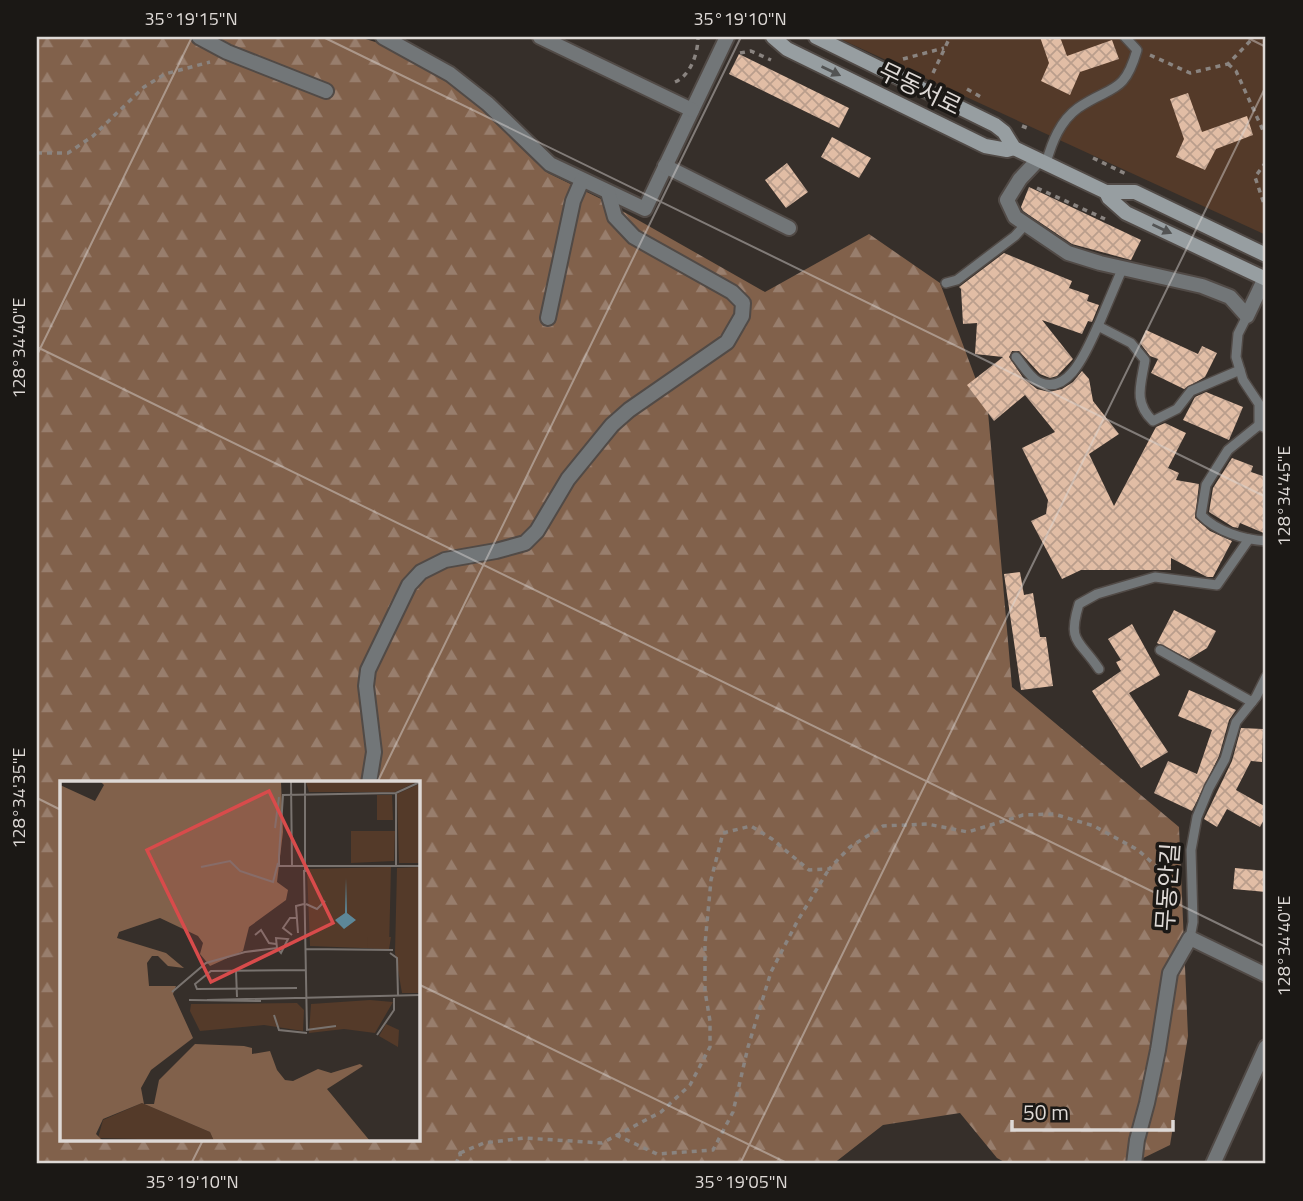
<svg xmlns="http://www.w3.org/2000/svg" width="1303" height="1201" viewBox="0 0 1303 1201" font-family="'Titillium Web','Noto Sans KR',sans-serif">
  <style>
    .green { fill: #543a29 }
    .forest { fill: url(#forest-firs); fill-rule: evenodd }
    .building { fill: url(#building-cross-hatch) }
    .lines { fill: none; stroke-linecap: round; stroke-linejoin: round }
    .service-casing { stroke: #514a46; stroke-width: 12 }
    .minor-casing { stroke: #514a46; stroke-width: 18 }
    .secondary-casing { stroke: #514a46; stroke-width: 18 }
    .path { stroke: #8a8480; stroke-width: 3.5; stroke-dasharray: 5 5; stroke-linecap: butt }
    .service { stroke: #727678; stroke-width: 9 }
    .minor { stroke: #727678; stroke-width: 14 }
    .secondary { stroke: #979ea1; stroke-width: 14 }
    .oneway { fill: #535454 }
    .ticks { fill: none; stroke: #ded9d6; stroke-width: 2; stroke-opacity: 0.45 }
    .labels { text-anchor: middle; stroke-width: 7; stroke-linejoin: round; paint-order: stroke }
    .street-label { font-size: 24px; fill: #ded9d6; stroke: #1b1815 }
    .inset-road { fill: none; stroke: #79736f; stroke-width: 2 }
    .view { fill: #d84b4b; fill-opacity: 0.15; stroke: #d84b4b; stroke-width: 3.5 }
    .inset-edge { fill: none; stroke: #ded9d6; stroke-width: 3.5 }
    .neatline { fill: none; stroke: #ded9d6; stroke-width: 2.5 }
    .ticks-label { font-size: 18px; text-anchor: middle; fill: #ded9d6 }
  </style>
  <defs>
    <pattern id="forest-firs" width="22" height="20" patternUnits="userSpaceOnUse" patternTransform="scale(1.75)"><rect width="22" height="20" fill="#81614b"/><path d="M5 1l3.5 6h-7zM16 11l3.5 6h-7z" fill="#987e6d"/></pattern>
    <pattern id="building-cross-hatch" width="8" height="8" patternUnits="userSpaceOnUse" patternTransform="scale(1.75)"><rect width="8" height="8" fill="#e1bda5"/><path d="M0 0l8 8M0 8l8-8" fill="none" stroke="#ba9e8c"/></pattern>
  </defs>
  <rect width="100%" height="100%" fill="#362f2a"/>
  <path class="green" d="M836 37H1266V235Z"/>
  <path class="forest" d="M37 37H359L385 45 436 73 487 113 548 173 601 199 765 292 869 234 940 283 988 412 1012 687 1179 827 1188 1036 1170 1145 1131 1164H1008L997 1158 960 1113 883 1125 833 1164H37ZM61 783H418V1140H61Z"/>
  <g class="building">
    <path d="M1040 37H1060L1067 56 1112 40 1119 59 1080 72 1070 95 1041 81 1049 63Z"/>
    <path d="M739 54 849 108 839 128 729 74Z"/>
    <path d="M1188 93 1202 132 1247 116 1253 135 1216 149 1205 170 1176 157 1184 139 1170 99Z"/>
    <path d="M832 137 871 158 859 178 821 157Z"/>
    <path d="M787 163 808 192 786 208 765 180Z"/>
    <path d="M1029 187 1141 240 1131 260 1072 244 1023 211 1021 207Z"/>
    <path d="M1004 253 1072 281 1069 288 1089 295 1087 301 1099 305 1092 322 1088 321 1082 334 1042 320 1073 359 1057 376 1050 378 1040 374 1019 351H1012L1009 357 1024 379 1037 389 1049 392 1062 389 1073 382 1082 371 1089 379 1093 401 1119 434 1089 454 1114 506 1156 427 1165 423 1186 433 1168 468 1179 473 1176 480 1199 484 1195 518 1210 531 1232 541 1213 577H1207L1171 558V570H1081L1062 579 1031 521 1046 514 1048 500 1022 448 1055 432 1025 395 994 421 967 385 1003 357 975 354 977 323 963 324 961 289 959 287Z"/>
    <path d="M1146 330 1198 354 1202 346 1217 353 1205 377 1184 389 1151 373 1158 359 1150 356 1140 343Z"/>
    <path d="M1206 392 1243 407 1229 440 1183 420 1195 397Z"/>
    <path d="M1232 458 1253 466 1251 472 1266 477V534L1240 523 1238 528 1233 527 1209 512 1213 488Z"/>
    <path d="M1020 572 1024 595 1033 593 1040 637H1046L1053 686 1021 690 1004 574Z"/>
    <path d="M1174 610 1216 631 1207 648 1189 659 1157 643Z"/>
    <path d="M1132 624 1160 675 1129 693 1168 752 1141 768 1092 691 1121 671 1116 662 1121 660 1108 639Z"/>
    <path d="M1189 690 1236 710 1229 720 1219 756 1192 811 1154 793 1168 761 1197 774 1212 730 1178 716Z"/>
    <path d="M1241 728 1263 729 1262 762 1251 761 1236 790 1266 807V816L1260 827 1227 809 1217 827 1204 819 1232 761Z"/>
    <path d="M1235 868 1266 871V892L1233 889Z"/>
  </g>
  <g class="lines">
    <g class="service-casing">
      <g id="service">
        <path d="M1046 163C1052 142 1060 121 1078 108 1112 85 1124 95 1137 50L1125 37"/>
        <path d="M1123 267 1098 326 1131 343 1145 360C1141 385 1133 402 1153 421L1177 409 1191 391 1240 370"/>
        <path d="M946 283 957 280 1015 236 1025 225"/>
        <path d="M1247 316 1238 334 1236 357 1243 380 1259 404V425"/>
        <path d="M1016 357C1022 364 1030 378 1039 382 1070 397 1088 346 1098 326"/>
        <path d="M1266 428 1259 425 1228 450 1206 485 1201 515C1216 531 1244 540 1266 541"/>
        <path d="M1160 650 1252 702"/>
        <path d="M1099 669C1079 639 1067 643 1079 604L1097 594 1155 577 1217 585 1249 539"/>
        <path d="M1190 938 1193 922 1191 850 1197 817 1209 788 1225 759 1236 722 1256 697 1266 677"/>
      </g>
    </g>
    <g class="minor-casing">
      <g id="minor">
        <path d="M199 37 227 52 326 91"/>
        <path d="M383 37 450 74 488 104 550 164 645 209 727 37"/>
        <path d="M540 37 692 110"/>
        <path d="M1038 160 1020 179 1007 200 1015 217 1068 253 1100 263 1202 286 1230 297 1247 316 1265 278"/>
        <path d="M665 166 789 228"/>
        <path d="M548 318 573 201 582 180"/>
        <path d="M369 783 374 752 366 686 368 670 409 585 421 572 445 560 496 551 525 543 537 531 568 479 612 425 629 410 727 342 742 316 743 303 732 292 634 237 615 217 608 192"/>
        <path d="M1134 1164 1137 1140 1147 1103 1158 1050 1170 973 1190 938 1266 975"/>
        <path d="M1213 1164 1266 1047"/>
      </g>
    </g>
    <g class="secondary-casing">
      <g id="secondary">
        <path d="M773 37 787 49 985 146 1007 150 1014 148"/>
        <path d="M816 37 995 125 1004 132 1014 148 1106 192 1109 198 1126 213 1266 279"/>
        <path d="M1106 192H1135L1266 255"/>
      </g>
    </g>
    <g class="path">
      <path d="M740 53 751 51 771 60"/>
      <path d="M1150 55 1190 73 1228 64 1254 37"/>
      <path d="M903 59 944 48"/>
      <path d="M1228 64 1236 71 1266 137"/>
      <path d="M933 73 950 37"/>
      <path d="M675 82C691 75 698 53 698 37"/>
      <path d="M967 89 981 97"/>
      <path d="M1022 126 1030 129"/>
      <path d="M37 153H68L93 136 144 87 165 74 210 62"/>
      <path d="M1093 158 1126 174"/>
      <path d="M1266 162 1255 177 1266 210"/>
      <path d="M1037 188 1105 219"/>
      <path d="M616 1135 657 1154 713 1150 733 1112 748 1047 771 972 798 920 829 869"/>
      <path d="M460 1153 484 1143 524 1138 602 1143 661 1112 690 1085 710 1047V1021L705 991V944L711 880 723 833 751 826 772 839 809 870 829 869 850 847 883 826 927 824 968 832 1023 815 1054 814 1094 826 1138 850 1176 884"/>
      <path d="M456 1164 460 1153 461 1164"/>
    </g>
    <use href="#service" class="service"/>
    <use href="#minor" class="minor"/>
    <use href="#secondary" class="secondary"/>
  </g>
  <defs><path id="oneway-solid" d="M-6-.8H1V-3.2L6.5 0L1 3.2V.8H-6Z" transform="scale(1.75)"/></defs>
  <g class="oneway">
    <use href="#oneway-solid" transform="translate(831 71) rotate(26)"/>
    <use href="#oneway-solid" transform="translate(1162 229) rotate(25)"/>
  </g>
  <path class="ticks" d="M323 37 1266 497M1246 37 1266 47M37 347 1266 947M37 355 192 37M377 783 741 37M37 798 61 810M418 984 789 1164M191 1164 203 1140M740 1164 1266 86"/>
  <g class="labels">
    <g class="street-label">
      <text transform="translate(920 89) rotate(26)" y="8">무동서로</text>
      <text transform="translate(1168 887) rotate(-86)" y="8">무동안길</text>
    </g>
  </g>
  <g transform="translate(60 781)">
    <rect width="360" height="360" fill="#362f2a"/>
    <path d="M246 1H357L335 11H249ZM359 3 360 82H339L337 13ZM317 14H332L333 39H317ZM331 86 329 168 250 165 247 88ZM360 86V212H342L335 172 337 87ZM310 219 333 221 315 252 284 248 249 252 251 223ZM237 222 244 229 243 250 204 244 140 250 130 230 131 223ZM82 322 150 351 154 360 38 357 43 339Z" fill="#543a29"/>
    <path d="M41 1H221L223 51 217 101 228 109 226 119 189 146 183 170 150 185 140 173 143 162 138 155 100 137 59 151 57 157 106 172 124 187 108 185 98 175H92L87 182 89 205H116L113 213 133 257 91 289 81 307 84 323H94L99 299 135 263 184 265 192 267V273L210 270 217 289 225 299 233 300 258 288 271 292 300 283 303 285 267 308 310 360H154L150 351 82 322 43 338 36 353 43 360H0V4L35 20 44 4Z" fill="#81614b"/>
    <path d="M291 50H335L334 80 291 82ZM307 156H331L329 168 308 167ZM326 243 339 249 338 266 319 255Z" fill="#543a29"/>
    <path d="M286 97 287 132 296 139 284 148 275 139 285 132Z" fill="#5d8798"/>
    <path class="inset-road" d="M231 1 232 85M245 1V91M360 1 336 12 223 14 219 75V85H361M336 13V84M215 47 219 16M141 86 170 80 180 90 213 101 218 82M244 89 247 250M246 123 257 128 265 120M238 152 236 125 244 123M195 154 201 149 209 162 216 163M232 154 223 147 230 137H237M246 168 333 169M330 172 337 177 338 214M176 189 177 216M237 207 137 208 135 203 151 190 246 189M112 211 146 182 185 171 217 167 221 172 228 158 216 157 217 167M129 219 201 220M147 219 361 214M214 234 219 249 247 252M246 249 276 245M317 254 334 229V217"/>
    <path class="view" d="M209 10 273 142 151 201 87 69Z"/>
    <rect width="360" height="360" class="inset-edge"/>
  </g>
  <rect width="1303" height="1201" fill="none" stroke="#1b1815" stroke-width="77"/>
  <path d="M1012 1120v10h161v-10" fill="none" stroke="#ded9d6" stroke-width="3.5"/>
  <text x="1023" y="1120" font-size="21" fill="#ded9d6" stroke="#1b1815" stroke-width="5" paint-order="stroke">50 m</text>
  <rect x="38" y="38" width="1226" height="1124" class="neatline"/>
  <g class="ticks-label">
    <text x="191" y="25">35°19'15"N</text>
    <text x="740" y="25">35°19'10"N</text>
    <text transform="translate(19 348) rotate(-90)" y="6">128°34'40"E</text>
    <text transform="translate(1284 496) rotate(-90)" y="6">128°34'45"E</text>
    <text transform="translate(19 798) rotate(-90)" y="6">128°34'35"E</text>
    <text transform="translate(1284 946) rotate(-90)" y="6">128°34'40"E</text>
    <text x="192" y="1188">35°19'10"N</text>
    <text x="741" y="1188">35°19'05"N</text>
  </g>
</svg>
